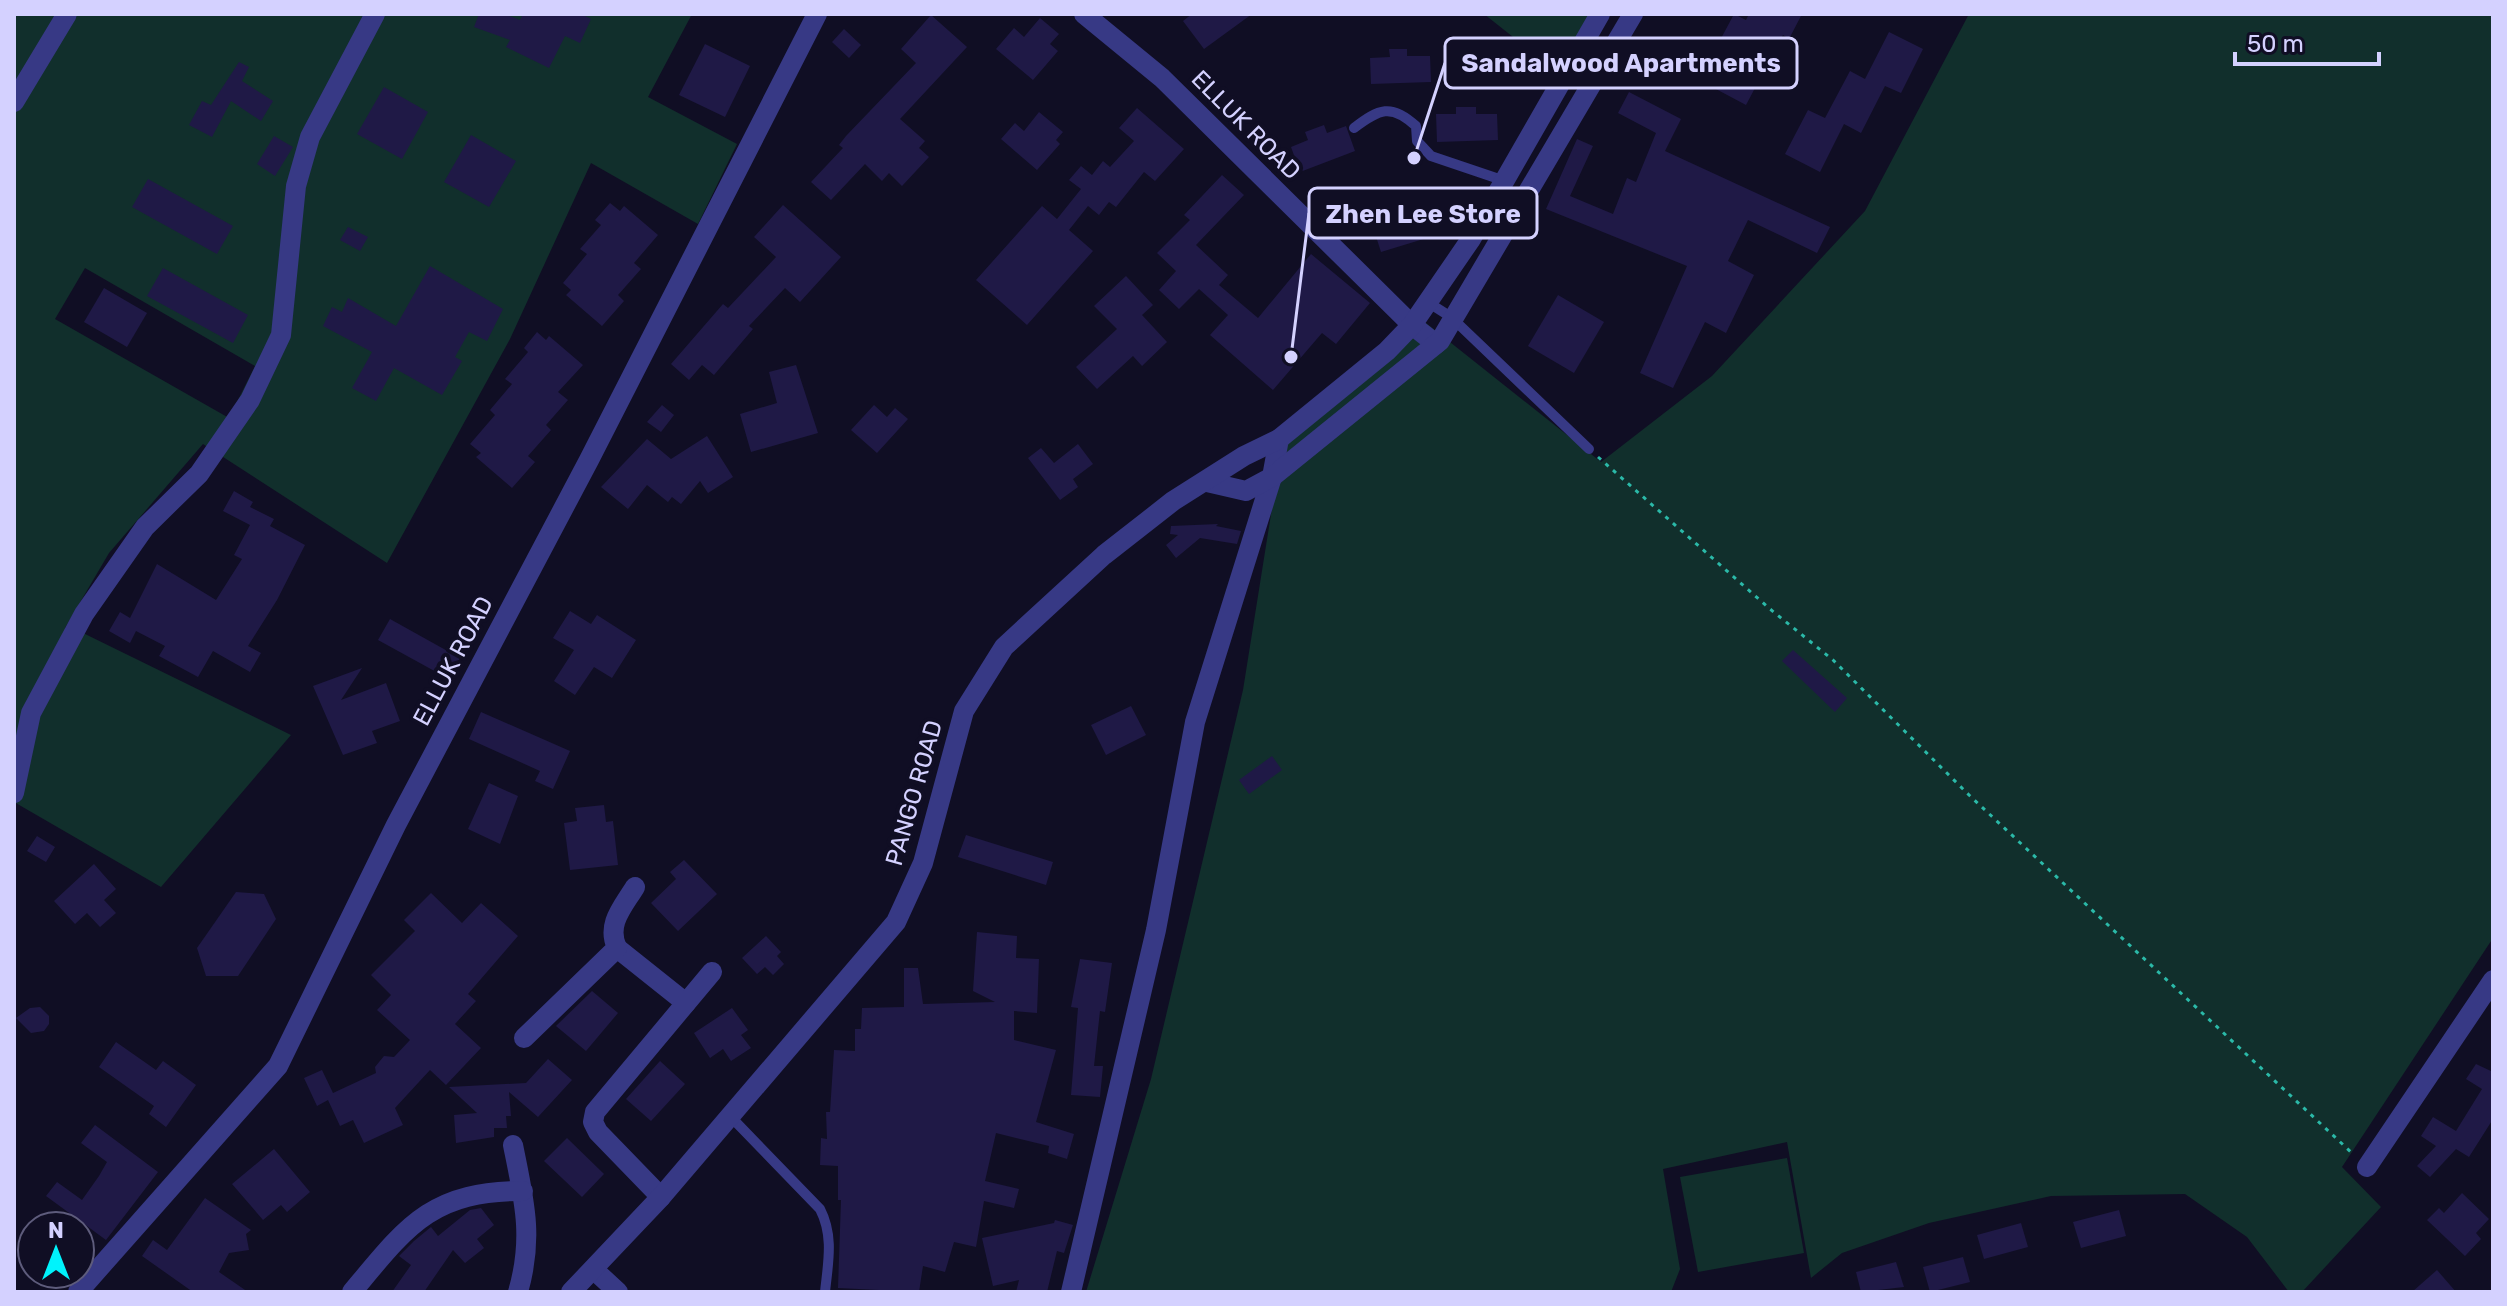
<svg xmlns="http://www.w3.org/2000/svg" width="2507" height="1306" viewBox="0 0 2507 1306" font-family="Rubik,sans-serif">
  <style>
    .green { fill: #112f2c; fill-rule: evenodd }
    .building { fill: #1f1946 }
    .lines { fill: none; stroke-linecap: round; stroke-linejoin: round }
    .path { stroke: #2bb9a8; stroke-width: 3; stroke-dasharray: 4 6; stroke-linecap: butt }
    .service { stroke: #373985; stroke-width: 10 }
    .minor { stroke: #373985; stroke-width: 20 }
    .tertiary { stroke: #373985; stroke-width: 20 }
    .labels { text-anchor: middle; stroke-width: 8; stroke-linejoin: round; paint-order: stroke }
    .street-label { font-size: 24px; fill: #d4d1ff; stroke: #100e24 }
    .leader { fill: none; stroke: #d4d1ff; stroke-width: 3 }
    .callout-dot { fill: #d4d1ff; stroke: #100e24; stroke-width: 3 }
    .callout { fill: #100e24; stroke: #d4d1ff; stroke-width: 3 }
    .callout-label { font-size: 26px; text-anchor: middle; font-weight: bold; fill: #d4d1ff }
  </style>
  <rect width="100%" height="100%" fill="#100e24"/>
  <g class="green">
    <path d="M14 14H692L648 97 737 144 698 224 591 163 510 339 387 563 203 444 109 553 65 628 83 633 291 735 161 887 14 802ZM85 268 255 366 229 418 55 319Z"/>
    <path d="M1484 14H1608L1571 83Z"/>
    <path d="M1969 14H2493V938L2342 1167 2381 1207 2302 1292H2289L2247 1237 2185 1194 2051 1196 1929 1223 1842 1253 1811 1278 1787 1142 1663 1169 1680 1269 1671 1292H1086L1151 1079 1243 690 1283 439 1426 323 1601 462 1712 376 1865 211Z"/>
    <path d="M1787 1158 1804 1253 1698 1272 1680 1177Z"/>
  </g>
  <g class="building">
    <path d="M479 14H504L520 20 523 14H581L591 19 580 43 565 36 549 68 506 47 510 40 474 27Z"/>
    <path d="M1192 14H1252L1204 49 1183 21Z"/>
    <path d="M1734 14 1746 20 1749 14H1802L1789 39 1783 35 1746 105 1699 80Z"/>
    <path d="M931 15 967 47 900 119 925 141 919 148 929 157 902 186 889 173 882 181 865 164 831 200 811 182 843 148 839 145 846 136 916 63 901 49Z"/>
    <path d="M1040 18 1059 34 1050 44 1058 51 1033 80 996 49 1014 28 1024 37Z"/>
    <path d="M844 29 861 45 849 58 832 42Z"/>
    <path d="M1889 32 1923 49 1901 93 1885 86 1861 133 1844 124 1820 172 1785 154 1808 110 1825 118 1850 71 1865 79Z"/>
    <path d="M705 44 750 66 725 117 679 95Z"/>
    <path d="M1389 49H1407V56H1430L1431 82 1371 84 1370 58 1390 57Z"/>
    <path d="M239 62 249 67 242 81 273 101 261 121 231 101 212 137 189 125 202 101 211 105Z"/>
    <path d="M384 87 428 112 402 159 357 134Z"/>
    <path d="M1629 92 1681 119 1665 151 1830 227 1817 253 1748 220 1728 261 1754 275 1726 333 1705 322 1673 388 1640 373 1687 266 1546 209 1577 139 1593 146 1570 196 1613 214 1627 178 1636 182 1656 133 1618 113Z"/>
    <path d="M1456 107H1476V114H1497L1498 140 1437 142 1436 114H1456Z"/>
    <path d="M1137 108 1184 149 1155 181 1144 172 1116 207 1109 202 1099 215 1088 206 1069 230 1093 251 1027 325 976 280 1042 206 1057 219 1081 189 1069 180 1081 166 1092 175 1103 161 1110 167 1134 141 1119 128Z"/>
    <path d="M1039 112 1063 132 1056 140 1060 144 1037 170 1001 139 1015 123 1024 131Z"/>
    <path d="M1324 125 1327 133 1346 126 1355 151 1300 172 1291 147 1308 140 1305 132Z"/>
    <path d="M471 135 516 161 489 207 444 182Z"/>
    <path d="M274 136 293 147 275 176 257 164Z"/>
    <path d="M1222 175 1244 195 1196 245 1228 275 1219 285 1258 318 1311 254 1370 303 1336 344 1322 333 1273 390 1210 335 1228 315 1199 289 1179 309 1159 290 1176 271 1157 253 1190 220 1184 215Z"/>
    <path d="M148 179 233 226 217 254 132 207Z"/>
    <path d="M610 203 620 211 624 206 658 235 634 263 641 269 618 295 624 301 602 326 566 295 571 290 563 283 587 254 580 249 601 225 595 220Z"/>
    <path d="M1406 204 1409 212 1430 205 1440 234 1381 252 1372 224 1390 218 1388 210Z"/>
    <path d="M783 205 841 257 800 302 785 288 749 326 753 329 714 375 702 365 689 380 671 364 723 304 728 308 776 257 754 237Z"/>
    <path d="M348 227 368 237 360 251 340 240Z"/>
    <path d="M430 266 503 309 487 341 469 332 455 357 462 361 442 395 394 368 376 401 352 388 372 352 323 326 332 307 342 312 348 298 396 326Z"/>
    <path d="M163 268 248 315 233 343 147 296Z"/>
    <path d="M1126 276 1153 305 1142 315 1167 342 1142 366 1133 356 1097 389 1076 367 1117 329 1094 306Z"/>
    <path d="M104 288 147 313 127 347 84 322Z"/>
    <path d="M1558 295 1604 322 1574 373 1528 346Z"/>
    <path d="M537 332 546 340 549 336 583 365 558 392 568 400 546 425 551 430 528 456 535 462 512 488 476 457 481 453 470 444 495 415 490 410 512 384 505 379 528 352 524 348Z"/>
    <path d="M796 365 818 433 751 452 740 414 777 403 769 372Z"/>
    <path d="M662 405 674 415 661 432 647 422Z"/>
    <path d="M874 405 887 417 895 408 908 419 877 453 851 430Z"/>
    <path d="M707 436 733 477 708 493 700 481 681 504 672 497 668 502 647 485 628 509 601 487 647 439 671 459Z"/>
    <path d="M1078 444 1093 464 1073 479 1078 487 1060 500 1028 458 1041 448 1054 463Z"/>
    <path d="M234 491 253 502 250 507 274 519 270 526 305 545 277 600 248 646 261 653 250 672 213 651 198 677 159 656 165 646 136 631 130 643 109 631 120 612 130 618 157 564 216 600 242 559 234 555 250 525 223 511Z"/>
    <path d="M1218 524 1216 526 1241 531 1237 544 1200 538 1176 558 1166 545 1178 535 1170 534 1171 526Z"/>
    <path d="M570 611 591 624 597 615 636 640 612 678 594 667 575 695 554 681 574 650 553 638Z"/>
    <path d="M390 619 460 658 449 679 378 640Z"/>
    <path d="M1793 650 1847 698 1835 712 1782 661Z"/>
    <path d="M362 668 341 700 386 683 400 721 372 731 377 743 343 755 313 686Z"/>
    <path d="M1131 706 1146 735 1106 755 1091 725Z"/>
    <path d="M481 712 570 751 553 789 535 781 540 771 469 739Z"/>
    <path d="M1272 756 1282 770 1249 794 1239 780Z"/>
    <path d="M489 783 518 796 500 844 468 829Z"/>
    <path d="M604 805 606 822 613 821 618 865 570 870 564 823 577 821 575 808Z"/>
    <path d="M966 835 1053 862 1046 885 958 857Z"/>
    <path d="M37 836 55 847 46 862 27 851Z"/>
    <path d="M684 860 717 894 678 931 651 903 676 879 670 872Z"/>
    <path d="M94 864 116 889 104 900 116 913 100 927 87 913 75 924 54 901Z"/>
    <path d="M236 892 264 894 276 919 238 976H206L197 948Z"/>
    <path d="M431 893 462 923 481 903 518 936 468 994 476 1001 455 1024 481 1048 446 1085 430 1070 395 1108 403 1125 364 1143 353 1120 340 1126 328 1100 317 1106 304 1078 322 1070 333 1093 376 1073 375 1067 384 1056 394 1057 410 1040 377 1010 391 995 371 975 415 931 404 920Z"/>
    <path d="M977 932 1017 936 1016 958 1039 959 1037 1013 1014 1011V1040L1056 1050 1036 1122 1074 1134 1067 1159 1048 1153 1049 1146 996 1133 985 1181 1019 1189 1014 1208 984 1201 976 1247 954 1242 945 1272 923 1266 919 1292 838 1288 841 1200H838V1166L820 1165 821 1138 827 1139 826 1112H830L834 1050 855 1051V1029H861L862 1008 904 1007V968H918L923 1004 995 1002 973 991Z"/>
    <path d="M766 936 781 952 777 956 784 964 773 975 765 967 757 974 742 958Z"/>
    <path d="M1080 959 1112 963 1105 1012 1100 1011 1094 1066H1103L1100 1097 1071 1095 1078 1008 1071 1007Z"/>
    <path d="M592 991 618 1013 586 1051 556 1026Z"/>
    <path d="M40 1007 49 1016V1024L44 1031 31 1033 16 1018 30 1008Z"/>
    <path d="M732 1008 748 1030 741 1035 751 1048 731 1061 723 1049 710 1058 694 1033Z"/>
    <path d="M116 1042 156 1070 163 1061 196 1085 166 1127 149 1114 154 1106 99 1067Z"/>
    <path d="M548 1059 572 1080 538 1117 509 1092 511 1116H506L507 1128H494V1137L456 1143 454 1115 477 1113 449 1087 526 1083Z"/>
    <path d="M660 1061 685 1084 651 1121 626 1099Z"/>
    <path d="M2476 1064 2493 1072V1119L2469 1157 2456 1149 2430 1177 2417 1166 2436 1146 2421 1136 2433 1117 2456 1131 2482 1089 2466 1079Z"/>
    <path d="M95 1125 158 1172 106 1240 46 1196 57 1182 82 1200 99 1176 107 1162 81 1143Z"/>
    <path d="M567 1138 604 1174 582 1197 544 1161Z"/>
    <path d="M274 1149 310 1192 287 1212 281 1205 263 1220 232 1184Z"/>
    <path d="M2462 1193 2489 1219 2476 1233 2481 1239 2465 1256 2427 1220 2439 1208 2444 1213Z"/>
    <path d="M205 1198 251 1230 246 1234 249 1250 229 1253 219 1272 248 1292H193L142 1256 153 1240 167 1250Z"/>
    <path d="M481 1208 494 1225 477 1239 484 1248 465 1263 453 1250 424 1292H392L411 1265 399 1256 414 1241 431 1227 438 1236 470 1210Z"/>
    <path d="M2119 1210 2126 1236 2081 1248 2073 1222Z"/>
    <path d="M1055 1220 1073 1225 1064 1253 1057 1251 1047 1292H1016L1019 1280 993 1286 982 1238 1054 1223Z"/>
    <path d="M2021 1223 2028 1247 1984 1259 1977 1235Z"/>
    <path d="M1963 1257 1970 1282 1930 1292 1923 1267Z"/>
    <path d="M1896 1262 1904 1287 1861 1292 1856 1272Z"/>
    <path d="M2437 1270 2456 1292H2412Z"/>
  </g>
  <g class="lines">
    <path class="path" d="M1598 457 1770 609 1833 660 1969 795 2353 1154"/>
    <g class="service">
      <path d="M1354 128C1379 109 1391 103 1416 126L1417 141 1431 156 1505 181"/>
      <path d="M1429 303 1451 317 1589 449"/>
      <path d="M730 1116 820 1209C834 1236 828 1263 825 1292"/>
    </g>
    <g class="minor">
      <path d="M1084 14 1162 78 1412 325 1436 344"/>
      <path d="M14 102 67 14"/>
      <path d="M14 793 31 713 84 614 145 527 199 474 250 400 281 335 296 186 310 137 375 14"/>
      <path d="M617 948 686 1003"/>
      <path d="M524 1038 617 948C606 924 623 907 635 887"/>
      <path d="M513 1145C524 1200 534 1237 518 1292"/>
      <path d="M2367 1167 2493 980"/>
      <path d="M661 1197 598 1132 593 1122 595 1112 712 972"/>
      <path d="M594 1270 618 1292"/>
      <path d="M78 1292 278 1066 396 825 589 460 817 14"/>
      <path d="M352 1292C407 1226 431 1191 523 1191"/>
      <path d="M1071 1292 1156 930 1195 722 1272 477 1279 439"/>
    </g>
    <g class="tertiary">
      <path d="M1207 482 1246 491 1272 477 1440 341 1633 14"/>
      <path d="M571 1292 661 1197 896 922 923 863 964 711 1004 647 1104 555 1173 501 1244 456 1279 439 1387 351 1412 325 1471 239 1600 14"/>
    </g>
  </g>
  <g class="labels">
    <g class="street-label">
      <text transform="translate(1246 125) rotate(45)" y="8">ELLUK ROAD</text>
      <text transform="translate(453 661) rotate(-62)" y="8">ELLUK ROAD</text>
      <text transform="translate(914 793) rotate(-74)" y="8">PANGO ROAD</text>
    </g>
  </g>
  <path class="leader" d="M1414 158L1445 63M1291 357L1309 213"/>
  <g class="callout-dot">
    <circle cx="1414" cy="158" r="8"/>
    <circle cx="1291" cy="357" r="8"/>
  </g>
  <g class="callout">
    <rect x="1445" y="38" width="352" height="50" rx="8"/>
    <rect x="1309" y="188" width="228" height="50" rx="8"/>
  </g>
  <g class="callout-label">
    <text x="1621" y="72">Sandalwood Apartments</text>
    <text x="1423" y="223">Zhen Lee Store</text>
  </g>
  <rect width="2507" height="1306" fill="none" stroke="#d4d1ff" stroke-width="32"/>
  <g transform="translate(56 1250)"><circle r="38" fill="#100e24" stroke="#5e5c7c" stroke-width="2"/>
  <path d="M0-6L14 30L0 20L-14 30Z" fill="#00f3fc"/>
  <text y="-12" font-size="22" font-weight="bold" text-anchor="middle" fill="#d4d1ff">N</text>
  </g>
  <path d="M2235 52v12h144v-12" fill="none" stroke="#d4d1ff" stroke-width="4"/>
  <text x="2247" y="52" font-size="24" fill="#d4d1ff" stroke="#100e24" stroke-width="6" paint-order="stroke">50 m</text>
</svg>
